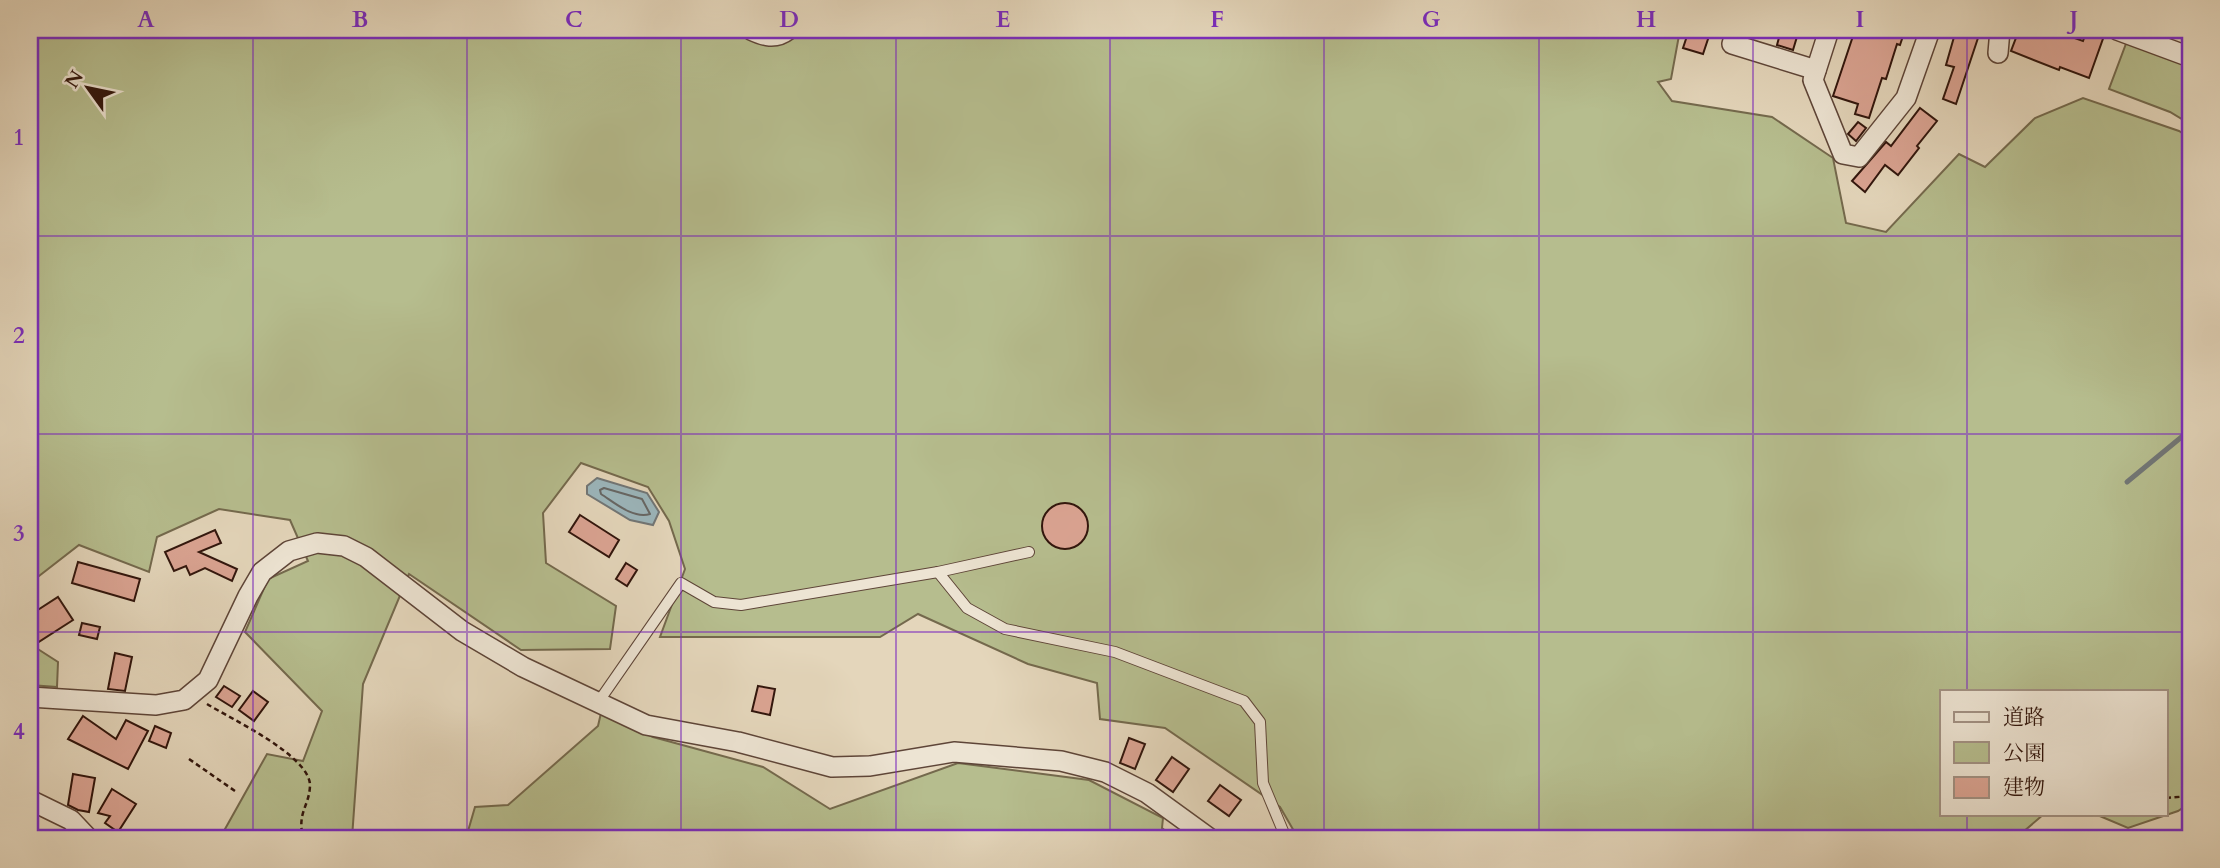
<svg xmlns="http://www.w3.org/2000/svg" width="2220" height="868" viewBox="0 0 2220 868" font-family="Cardo,'Noto Serif JP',serif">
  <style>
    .green { fill: #b6bd8e; stroke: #74694d; stroke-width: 2 }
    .water { fill: #9bb6bc; stroke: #717676; stroke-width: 2 }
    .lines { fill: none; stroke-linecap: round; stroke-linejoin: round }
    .shore { stroke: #666664; stroke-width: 2 }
    .stream { stroke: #717676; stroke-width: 5 }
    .building { fill: #dba493; stroke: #31150c; stroke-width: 2 }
    .service-casing { stroke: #5e4538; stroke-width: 12 }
    .minor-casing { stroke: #5e4538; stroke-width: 22 }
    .path { stroke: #31150c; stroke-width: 2.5; stroke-dasharray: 5 3.5; stroke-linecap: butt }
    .service { stroke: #ede4d3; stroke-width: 10 }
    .minor { stroke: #ede4d3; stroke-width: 19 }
    .grid { fill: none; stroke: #7b2cbf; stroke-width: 2; stroke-opacity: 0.55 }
    .neatline { fill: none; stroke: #7b2cbf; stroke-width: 2.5 }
    .grid-label { font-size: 23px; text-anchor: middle; font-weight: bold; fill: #7b2cbf }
  </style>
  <rect width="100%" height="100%" fill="#e4d6bb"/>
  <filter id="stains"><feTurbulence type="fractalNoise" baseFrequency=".00286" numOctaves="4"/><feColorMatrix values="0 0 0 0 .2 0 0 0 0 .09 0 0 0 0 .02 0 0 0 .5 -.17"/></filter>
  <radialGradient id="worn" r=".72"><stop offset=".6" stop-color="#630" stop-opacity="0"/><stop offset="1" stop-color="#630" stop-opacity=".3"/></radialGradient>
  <g class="green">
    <path d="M30 30H1680L1671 79 1658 82 1672 101 1772 117 1833 158 1846 223 1886 232 1959 154 1985 167 2035 118 2083 98 2179 131 2190 138V803L2178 811 2128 828 2095 814H2166V691H1942V814H2044L2016 838H1298L1280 807 1165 728 1100 719 1097 683 1028 664 918 614 880 637H660L685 569 669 521 648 487 581 463 543 513 546 563 616 606 610 649 521 650 409 574 363 684 352 838H220L267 754 303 761 322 711 245 632 268 579 308 561 290 520 219 509 157 537 149 572 79 545 30 583Z"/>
    <path d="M2127 41 2190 65V124L2170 112 2109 89Z"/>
    <path d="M30 644 58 662 57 687 30 685Z"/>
    <path d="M601 713 653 737 763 767 830 809 958 763 1089 780 1163 818 1162 828 1174 838H466L475 807 508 805 598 726Z"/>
  </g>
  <path class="water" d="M597 478 647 493 659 512 653 525 630 520 587 494V486Z"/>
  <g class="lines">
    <path class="shore" d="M604 488 642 499 650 514C633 519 615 503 601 494L600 490Z"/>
    <path class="stream" d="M2127 482 2190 430"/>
  </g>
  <g class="building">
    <path d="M1689 30H1711L1703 54 1683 48Z"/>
    <path d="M1781 30H1799L1793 50 1777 45Z"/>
    <path d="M1855 30H1905L1900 45 1897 44 1886 79 1882 78 1869 118 1855 114 1858 104 1833 96Z"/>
    <path d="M1956 30 1980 32 1956 104 1943 99 1954 67 1946 65Z"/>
    <path d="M2019 30H2052L2083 41 2087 30H2098L2105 33 2089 78 2060 67 2059 70 2011 51Z"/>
    <path d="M1920 108 1937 121 1917 146 1919 148 1898 175 1885 165 1865 192 1852 181 1886 142 1891 146Z"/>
    <path d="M1858 122 1866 128 1856 141 1848 134Z"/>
    <circle cx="1065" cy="526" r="23"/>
    <path d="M580 515 619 540 609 557 569 532Z"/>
    <path d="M215 530 221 543 199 552 237 569 232 581 205 568 190 575 186 566 174 571 165 552Z"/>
    <path d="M78 562 140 579 134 601 72 583Z"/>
    <path d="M626 563 637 570 627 586 616 579Z"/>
    <path d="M58 597 73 620 37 643 30 632V615Z"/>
    <path d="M82 623 100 627 97 639 79 635Z"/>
    <path d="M115 653 132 657 125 691 108 689Z"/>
    <path d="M224 686 240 696 232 707 216 697Z"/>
    <path d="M758 686 775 689 770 715 752 711Z"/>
    <path d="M253 691 268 702 254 721 239 710Z"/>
    <path d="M83 716 116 739 126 720 148 731 128 769 68 739Z"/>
    <path d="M155 726 171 733 166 748 149 741Z"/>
    <path d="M1129 738 1145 744 1135 769 1120 763Z"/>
    <path d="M1172 757 1189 769 1173 792 1156 780Z"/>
    <path d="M73 774 95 778 89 812 78 810 68 805Z"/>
    <path d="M1220 785 1241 800 1229 816 1208 801Z"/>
    <path d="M112 789 136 804 118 832 105 823 110 816 98 813Z"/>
  </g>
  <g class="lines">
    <g class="service-casing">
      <g id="service">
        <path d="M938 572 967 608 1005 629 1115 652 1244 701 1260 722 1263 783 1283 831 1282 838"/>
        <path d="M597 704 681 583 714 602 741 605 938 572 1029 552"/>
      </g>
    </g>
    <g class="minor-casing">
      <g id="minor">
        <path d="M751 30C764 36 775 40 788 30"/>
        <path d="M1736 30 1732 44 1816 70"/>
        <path d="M1829 30 1813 80 1843 154 1859 157 1906 98 1930 30"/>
        <path d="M2117 30 2190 57"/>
        <path d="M1998 53 2000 30"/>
        <path d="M30 697 156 705 184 700 208 680 248 596 262 572 289 551 317 543 344 546 366 557 462 631 523 667 646 725 738 742 832 767 870 766 954 752 1061 761 1105 772 1147 793 1209 838"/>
        <path d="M30 800 71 820 88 838"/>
      </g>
    </g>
    <g class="path">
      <path d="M207 704C231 719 311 756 310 786 309 807 297 812 303 838"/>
      <path d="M189 759 235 791"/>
      <path d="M2166 798 2190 796"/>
    </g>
    <use href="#service" class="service"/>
    <use href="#minor" class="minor"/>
  </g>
  <path class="grid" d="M253 30V838M467 30V838M681 30V838M896 30V838M1110 30V838M1324 30V838M1539 30V838M1753 30V838M1967 30V691M30 236H2190M30 434H2190M30 632H2190M1967 814V838"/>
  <rect width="2220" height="868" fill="none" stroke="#e4d6bb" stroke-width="77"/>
  <rect x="1940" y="690" width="228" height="126" fill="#ede4d3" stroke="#a29183" stroke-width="2"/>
  <rect x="1954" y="712" width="35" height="10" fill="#ede4d3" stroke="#a29183" stroke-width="2"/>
  <text x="2003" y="724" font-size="21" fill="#31150c">道路</text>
  <rect x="1954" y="742" width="35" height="21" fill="#b6bd8e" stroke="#a29183" stroke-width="2"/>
  <text x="2003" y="760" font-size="21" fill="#31150c">公園</text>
  <rect x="1954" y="777" width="35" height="21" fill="#dba493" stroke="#a29183" stroke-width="2"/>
  <text x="2003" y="794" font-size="21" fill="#31150c">建物</text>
  <g transform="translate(88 88) rotate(303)" stroke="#ede4d3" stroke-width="5" paint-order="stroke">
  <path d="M0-5L12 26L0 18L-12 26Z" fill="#31150c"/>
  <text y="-10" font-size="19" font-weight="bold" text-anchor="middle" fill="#31150c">N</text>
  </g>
  <rect x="38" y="38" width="2144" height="792" class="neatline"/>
  <g class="grid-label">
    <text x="146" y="27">A</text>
    <text x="360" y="27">B</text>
    <text x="574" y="27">C</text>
    <text x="789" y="27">D</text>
    <text x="1003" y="27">E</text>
    <text x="1217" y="27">F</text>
    <text x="1431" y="27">G</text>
    <text x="1646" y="27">H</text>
    <text x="1860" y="27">I</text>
    <text x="2074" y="27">J</text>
    <text x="19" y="145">1</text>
    <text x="19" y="343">2</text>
    <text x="19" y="541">3</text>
    <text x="19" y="739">4</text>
  </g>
  <rect width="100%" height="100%" filter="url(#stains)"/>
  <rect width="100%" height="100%" fill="url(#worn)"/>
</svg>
